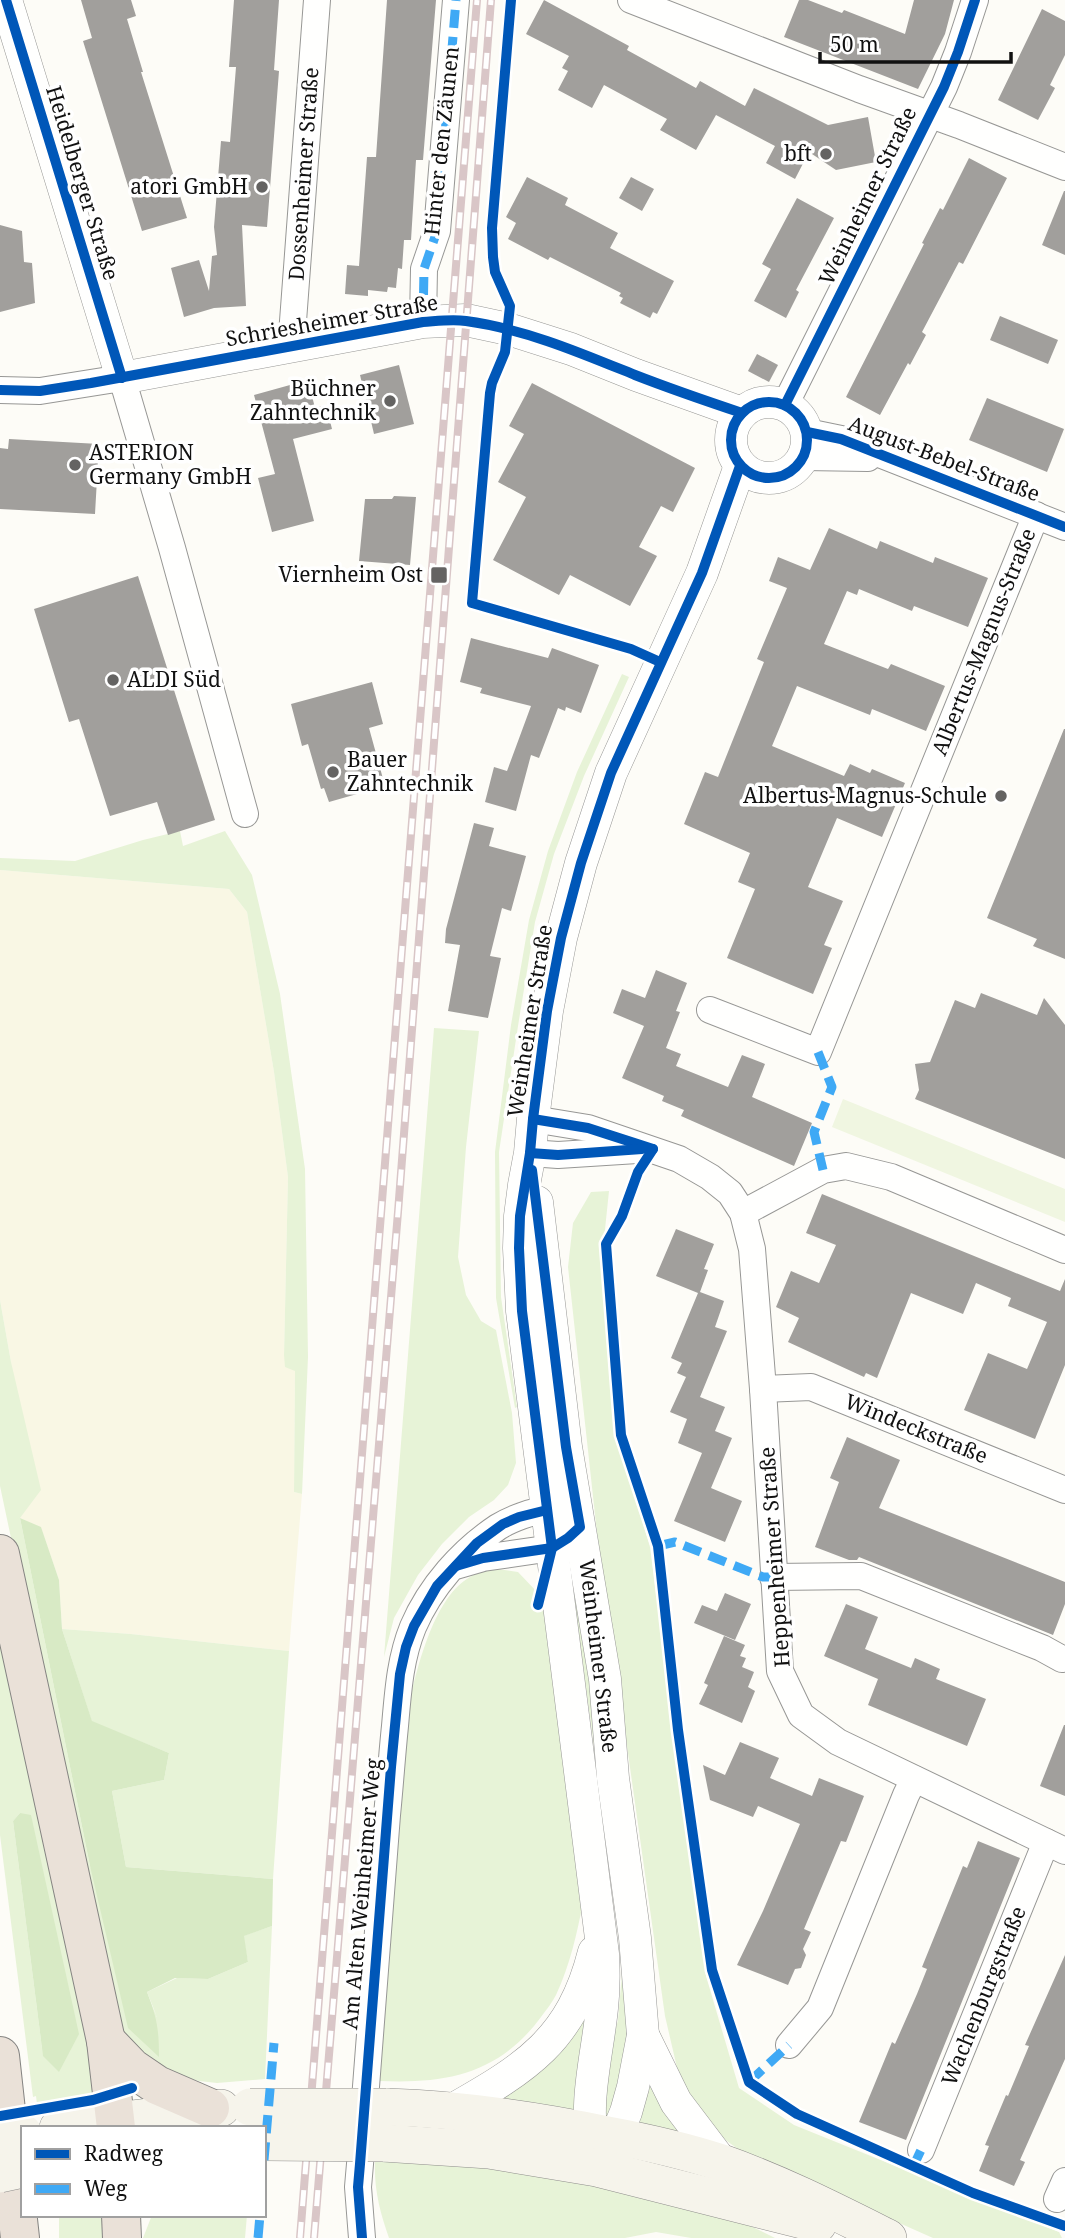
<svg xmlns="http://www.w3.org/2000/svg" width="1065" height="2238" viewBox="0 0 1065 2238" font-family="'Noto Serif',serif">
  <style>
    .farmland { fill: #f9f7e4 }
    .green { fill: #e7f3d7; fill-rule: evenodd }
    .forest { fill: #d8eac5 }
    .pitch { fill: #f0f6e1 }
    .building { fill: #a19f9c }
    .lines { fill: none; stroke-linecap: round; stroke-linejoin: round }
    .minor-casing { stroke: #979795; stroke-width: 28 }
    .tertiary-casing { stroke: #979795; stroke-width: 33 }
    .secondary-casing { stroke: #8e8d8b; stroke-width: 38 }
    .motorway-casing { stroke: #858482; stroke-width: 40 }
    .minor { stroke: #fffffe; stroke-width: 26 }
    .tertiary { stroke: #fffffe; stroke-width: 32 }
    .secondary { stroke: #f6f4eb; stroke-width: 37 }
    .motorway { stroke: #eae1d8; stroke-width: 38 }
    .rail-casing { stroke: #d9c6c7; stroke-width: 8 }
    .rail { stroke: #fff; stroke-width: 5; stroke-dasharray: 16; stroke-linecap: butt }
    .secondary-bridge-casing { stroke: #8e8d8b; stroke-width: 38; stroke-linecap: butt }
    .secondary-bridge { stroke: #f6f4eb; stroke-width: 37 }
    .quiet { stroke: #3fa9f5; stroke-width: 9; stroke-dasharray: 18 9; stroke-linecap: butt }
    .cycleway-casing { stroke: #fff; stroke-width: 15 }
    .cycleway { stroke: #0057b8; stroke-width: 10 }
    .poi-dot { fill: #646362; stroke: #fff; stroke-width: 2.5 }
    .labels { text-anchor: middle; stroke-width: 7; stroke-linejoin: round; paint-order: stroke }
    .street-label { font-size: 21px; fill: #111; stroke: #fff }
    .poi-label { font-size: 21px; fill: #111; stroke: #fff; text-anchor: end }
  </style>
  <rect width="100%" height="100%" fill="#fdfcf7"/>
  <path class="farmland" d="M0 870 229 889 247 912 274 1072 288 1177 284 1355 295 1370 294 1492 302 1494 289 1651 131 1634 62 1629 59 1580 41 1528 20 1518 11 1362 0 1300Z"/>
  <g class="green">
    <path d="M622 674 629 677 584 776 554 854 535 922 518 1026 499 1152 501 1297 517 1407 515 1408 496 1298 495 1152 511 1025 529 920 548 851 577 772Z"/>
    <path d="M180 831 183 846 225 831 252 875 280 994 305 1169 308 1357 302 1494 294 1492 295 1371 285 1367 284 1355 288 1177 274 1072 247 912 229 889 0 870V858L75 861 143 840Z"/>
    <path d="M434 1028 479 1031 466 1147 458 1257 466 1295 481 1321 496 1330 512 1413 516 1463 508 1485 494 1500 469 1517 442 1544 418 1575 394 1618 384 1657Z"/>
    <path d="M609 1191 604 1239 617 1437 650 1547 706 1976 739 2088 794 2125 1059 2232 1062 2238H933L746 2155 716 2133 687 2093 678 2072 665 2016 597 1533 568 1267 573 1223 591 1192Z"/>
    <path d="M0 1300 11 1362 41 1490 20 1518 90 1866 157 2017 147 1992 177 1978 208 1979 248 1962 243 1936 272 1926 265 2079 217 2083 199 2081 181 2076 152 2060 121 2034 97 1944 0 1486Z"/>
    <path d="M497 1569 518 1572 538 1593 547 1617 583 1902C577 1934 570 1965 556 1995 552 2003 546 2010 541 2017 499 2074 447 2084 379 2081L410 1699C419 1662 436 1590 476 1574 482 1571 490 1570 497 1569Z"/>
    <path d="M578 1579 630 2009 623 2069 608 2118 599 2117 603 2081 618 2020 622 1974 621 1940 571 1580Z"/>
    <path d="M0 1604 97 2092 92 2096 37 2104 36 2096 33 2097 0 1835ZM20 1813 43 2056 13 1821Z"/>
    <path d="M62 1629 131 1634 289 1651 273 1879 126 1867 112 1791 164 1780 169 1753 92 1722Z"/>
    <path d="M589 2000 576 2111 494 2098Z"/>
    <path d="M649 2069 683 2133 639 2123Z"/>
    <path d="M375 2162 454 2163 615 2185 718 2210 775 2238H691L656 2232 625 2238H389C380 2212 374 2190 375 2162Z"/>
    <path d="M59 2215H102L104 2238H59Z"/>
    <path d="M152 2215H247L245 2238H143Z"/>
  </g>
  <g class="forest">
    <path d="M20 1518 41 1527 59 1580 62 1629 92 1721 169 1753 164 1780 112 1791 126 1867 273 1879 272 1926 244 1936 248 1962 208 1979 175 1978 147 1992C157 2018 159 2029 159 2057L128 2028 90 1866Z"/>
    <path d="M20 1813 31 1815 79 2034 59 2072 43 2056 13 1821Z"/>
  </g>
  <path class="pitch" d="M843 1099 1065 1189V1222L832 1127Z"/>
  <g class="building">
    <path d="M81 0H131L136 16 127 19 143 72H141L187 218 142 231 83 41 92 38Z"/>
    <path d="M234 0H279L274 70 279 71 267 227 242 225 246 306 214 308 184 317 171 268 199 260 209 291 212 256 217 255 214 227 221 141 230 142 236 67H229Z"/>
    <path d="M387 0H436L423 160H416L411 240H404L402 269 398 268 396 288 388 287 387 292 368 290V296L345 294 347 265 359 266 367 157H376Z"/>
    <path d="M544 0 629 46 627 50 696 88 700 81 745 106 754 88 828 125 868 117 876 162 836 170 809 152 795 179 766 163 775 146 716 115 696 150 660 130 667 119 604 85 592 108 558 90 568 71 562 68 569 56 526 34Z"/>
    <path d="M799 0H808L842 13 844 10 905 34 914 0H954L945 34 918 89 784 37Z"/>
    <path d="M1042 9 1065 21V55L1050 85 1055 88 1038 120 998 100Z"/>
    <path d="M969 158 1007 178 963 264 959 262 922 332 926 335 910 365 908 363 880 415 846 397 924 244 922 243 940 208 943 210Z"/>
    <path d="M527 177 568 198 565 205 618 233 610 248 674 281 657 314 653 312 650 318 620 303 623 298 619 296 621 293 550 257 548 260 508 239 516 223 506 217Z"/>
    <path d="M631 177 654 189 642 211 619 198Z"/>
    <path d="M1064 191H1065V255L1042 245Z"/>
    <path d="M797 198 834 218 796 290 799 292 786 318 754 301 771 269 762 264Z"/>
    <path d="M0 225 22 231 24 262 32 263 35 303 0 312Z"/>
    <path d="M1000 316 1058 340 1048 364 990 340Z"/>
    <path d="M757 354 778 365 769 382 748 371Z"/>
    <path d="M399 365 414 424 374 434 360 375Z"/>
    <path d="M308 380 315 408 326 405 332 429 293 439 314 521 272 532 258 478 275 474 254 395Z"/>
    <path d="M532 383 695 468 673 512 661 506 639 547 657 556 630 606 570 575 559 595 493 560 526 497 498 482 524 434 509 426Z"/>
    <path d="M987 398 1064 429 1047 472 969 440Z"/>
    <path d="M9 439 99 444 95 514 0 509V448L8 449Z"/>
    <path d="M394 496 416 497 410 565 359 561 365 499H392Z"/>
    <path d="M829 528 877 549 880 541 933 563 935 557 988 578 968 627 914 606 912 611 859 589 857 595 847 591 824 644 888 669 891 664 945 686 926 731 872 709 870 715 797 686 772 746 844 776 850 764 870 773 872 769 905 783 882 837 837 818 808 887 843 901 824 945 832 948 813 994 727 958 755 889 738 882 750 853 684 824 705 772 718 777 764 662 757 659 787 588 769 581 778 557 810 570Z"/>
    <path d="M138 576 215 820 168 835 157 802 110 816 79 719 69 722 34 609Z"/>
    <path d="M471 638 548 658 552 648 599 665 581 713 566 707 565 711 558 708 539 758 531 755 516 811 485 802 494 767 507 771 531 706 480 693 482 688 460 682Z"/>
    <path d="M372 682 383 724 369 728 385 786 329 802 324 788 321 789 308 744 302 746 291 704Z"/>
    <path d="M1064 729H1065V959L1033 946 1037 939 987 918Z"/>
    <path d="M474 823 494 828 489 846 526 856 511 911 502 908 490 956 501 958 488 1018 448 1011 460 945 445 943 446 929Z"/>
    <path d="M656 970 687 983 676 1011 680 1012 666 1048 681 1054 676 1066 728 1087 742 1055 765 1064 752 1097 812 1123 794 1166 681 1116 684 1110 662 1101 664 1096 622 1078 644 1026 613 1013 622 989 645 998Z"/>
    <path d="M981 993 1037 1015 1044 998 1065 1025V1159L915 1099 919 1090 915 1064 930 1062 955 1000 975 1008Z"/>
    <path d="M822 1194 1060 1291 1065 1279V1365L1035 1439 964 1410 988 1353 1027 1369 1047 1322 1008 1306 1011 1298 976 1283 963 1314 911 1293 877 1378 866 1373 864 1377 788 1342 799 1318 776 1307 791 1271 819 1283 836 1245 806 1233Z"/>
    <path d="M676 1229 714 1244 704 1269 708 1270 700 1292 724 1301 715 1327 727 1331 700 1397 725 1407 715 1431 732 1438 711 1488 742 1501 725 1542 674 1521 702 1453 678 1443 687 1419 670 1412 686 1377 677 1373 682 1363 671 1358 698 1293 656 1276Z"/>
    <path d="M847 1437 900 1460 879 1508 1065 1582V1604L1053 1635 859 1557 857 1560H849L815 1547 839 1482 830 1478Z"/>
    <path d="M725 1593 751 1604 735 1640 694 1623 702 1605 717 1611Z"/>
    <path d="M846 1604 878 1617 865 1649 911 1668 915 1658 940 1669 936 1679 986 1699 967 1746 868 1705 878 1679 824 1656Z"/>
    <path d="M724 1636 745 1645 740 1656 746 1658 742 1667 754 1672 748 1687 755 1691 742 1723 699 1704 708 1685 704 1683Z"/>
    <path d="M1064 1725H1065V1796L1040 1786Z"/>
    <path d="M740 1742 779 1758 770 1778 812 1796 819 1778 864 1796 846 1842 841 1841 804 1929 811 1932 803 1949 806 1955 801 1968 795 1969 788 1985 737 1965 763 1911 800 1824 758 1806 753 1817 710 1800 703 1765 725 1775Z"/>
    <path d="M978 1841 1020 1858 906 2140 859 2122 892 2042 895 2044 917 1994 927 1969 922 1967 963 1866 967 1868Z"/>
    <path d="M1065 1955V2059L1020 2160 1025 2162 1014 2186 979 2171 989 2146 985 2145 1006 2095 1008 2096 1029 2046 1025 2045Z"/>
  </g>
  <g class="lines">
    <g class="minor-casing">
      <g id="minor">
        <path d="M631 0 859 89 959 125 1065 167"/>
        <path d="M423 322 424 269 437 231 456 0"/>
        <path d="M291 348 317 0"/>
        <path d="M0 390 40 391 122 378 172 548 245 814"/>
        <path d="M785 405 944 87 958 52 975 0"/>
        <path d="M807 432 841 439 1065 527"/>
        <path d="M804 457 868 458"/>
        <path d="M710 1010 818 1052 1036 515"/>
        <path d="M533 1119 588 1128 679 1159 710 1177 730 1193 743 1213 752 1249 763 1389 780 1671 801 1715 838 1742 1065 1851"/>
        <path d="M530 1153 558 1155 637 1150"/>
        <path d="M743 1213 823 1170 846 1166 891 1177 1065 1250"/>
        <path d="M763 1389 811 1387 1065 1490"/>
        <path d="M773 1577 861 1576 1042 1648 1062 1659"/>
        <path d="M789 2045 820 2008 906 1795 914 1779"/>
        <path d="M921 2150 1046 1842"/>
        <path d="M1057 2199 1065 2181"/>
        <path d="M362 2238 358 2187 360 2164C369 2048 378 1931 387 1815 390 1785 392 1755 395 1726 398 1692 400 1659 413 1627 430 1587 462 1551 498 1527 509 1520 534 1510 547 1510 559 1511 571 1520 580 1527L568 1538 552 1548 483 1558 452 1567"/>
      </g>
    </g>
    <g class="tertiary-casing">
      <g id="tertiary">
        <path d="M6 0 122 378 423 322 466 320 508 329 571 349 636 375 742 413"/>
        <circle cx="769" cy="440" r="38"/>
        <path d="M537 1202 566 1447 605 1679 613 1778 635 1938 643 2035 633 2087 626 2112 616 2136 603 2158"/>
        <path d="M643 2035 676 2102 723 2164"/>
        <path d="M452 2110C526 2068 572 2040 594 1952"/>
        <path d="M594 2153C583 2102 597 2058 602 2008 604 1990 604 1972 603 1954L522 1311 519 1248 520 1216 524 1185 530 1153 533 1119 547 1011 561 938 581 863 611 773 702 573 740 466"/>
      </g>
    </g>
    <g class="secondary-casing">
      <g id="secondary">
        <path d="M386 2107C461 2109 535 2120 608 2135 646 2142 685 2151 722 2163 779 2183 834 2211 888 2238"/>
        <path d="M58 2128 221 2108"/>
        <path d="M383 2143 489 2150 597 2168 818 2224"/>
      </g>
    </g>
    <g class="motorway-casing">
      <g id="motorway">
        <path d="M0 1554 106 2041 116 2128"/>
        <path d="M106 2041 132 2068 157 2085 210 2108"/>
        <path d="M0 2056 20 2238"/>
        <path d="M121 2215 122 2238"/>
      </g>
    </g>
    <use href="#minor" class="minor"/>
    <use href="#tertiary" class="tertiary"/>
    <use href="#secondary" class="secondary"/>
    <use href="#motorway" class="motorway"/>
    <g class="rail-casing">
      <g id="rail">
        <path d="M300 2238 477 0"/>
        <path d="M314 2238 398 1212 491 0"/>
      </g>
    </g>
    <use href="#rail" class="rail"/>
    <g class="secondary-bridge-casing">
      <g id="secondary-bridge">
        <path d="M250 2107H386"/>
        <path d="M0 2137 23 2133"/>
        <path d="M264 2142 383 2143"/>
        <path d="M0 2174 23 2169"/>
      </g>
    </g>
    <use href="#secondary-bridge" class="secondary-bridge"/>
    <g class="quiet">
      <path d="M423 322 424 269 437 231 456 0"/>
      <path d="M818 1052 832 1087 814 1132 823 1170"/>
      <path d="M658 1546 675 1542 763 1577H773"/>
      <path d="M749 2082 789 2045"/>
      <path d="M264 2160 274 2043"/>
      <path d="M913 2167 921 2150"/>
      <path d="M258 2238 260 2215"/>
    </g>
    <g class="cycleway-casing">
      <g id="cycleway">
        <path d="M6 0 122 378"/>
        <path d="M511 0 492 228 493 257 495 272 510 306 505 352 492 383 490 393 472 603 631 649 660 662"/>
        <path d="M0 390 40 391 91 383 423 322C438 321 452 319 466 321 525 329 581 353 635 375 671 389 706 401 742 413"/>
        <circle cx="769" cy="440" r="38"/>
        <path d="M785 405 944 87 958 52 975 0"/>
        <path d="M807 432 841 439 1065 527"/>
        <path d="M533 1119 588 1128 653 1149"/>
        <path d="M653 1149 638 1172 622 1216 606 1244 621 1435 658 1546 678 1730 712 1970 749 2082 797 2114 973 2193 1065 2226"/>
        <path d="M530 1153 558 1155 642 1149"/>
        <path d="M456 1566 483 1558 552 1548 568 1538 580 1527 566 1447 532 1170"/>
        <path d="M538 1605 552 1548 522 1311 519 1248 520 1216 530 1153 533 1119 547 1011 561 938 581 863 611 773 702 573 740 466"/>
        <path d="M0 2116 93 2100 132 2088"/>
        <path d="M362 2238 358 2187 360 2164 391 1767 400 1674 406 1647 414 1626 437 1586 477 1543 503 1524 519 1517 547 1510"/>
      </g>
    </g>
    <use href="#cycleway" class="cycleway"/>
  </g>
  <g class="poi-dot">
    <circle cx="826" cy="154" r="7"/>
    <circle cx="262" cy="187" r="7"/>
    <circle cx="390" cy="401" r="7"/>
    <circle cx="75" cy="465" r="7"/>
    <rect x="430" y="566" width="18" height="18" rx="3.5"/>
    <circle cx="113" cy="680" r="7"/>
    <circle cx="333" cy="772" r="7"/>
    <circle cx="1001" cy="796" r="7"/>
  </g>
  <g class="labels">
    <g class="street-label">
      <text transform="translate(442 141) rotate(-84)" y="7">Hinter den Zäunen</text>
      <text transform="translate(304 174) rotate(-86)" y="7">Dossenheimer Straße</text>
      <text transform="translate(82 183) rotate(73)" y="7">Heidelberger Straße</text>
      <text transform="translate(868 196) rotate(-64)" y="7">Weinheimer Straße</text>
      <text transform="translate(332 321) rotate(-10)" y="7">Schriesheimer Straße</text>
      <text transform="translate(944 459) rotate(21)" y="7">August-Bebel-Straße</text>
      <text transform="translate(984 642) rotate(-68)" y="7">Albertus-Magnus-Straße</text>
      <text transform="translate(530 1021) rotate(-81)" y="7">Weinheimer Straße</text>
      <text transform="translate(916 1429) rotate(22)" y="7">Windeckstraße</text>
      <text transform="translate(775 1557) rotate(-94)" y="7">Heppenheimer Straße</text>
      <text transform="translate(598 1656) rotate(83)" y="7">Weinheimer Straße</text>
      <text transform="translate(362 1894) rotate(-85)" y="7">Am Alten Weinheimer Weg</text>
      <text transform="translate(984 1996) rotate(-68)" y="7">Wachenburgstraße</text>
    </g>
    <g class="poi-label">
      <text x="812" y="161">bft</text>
      <text x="248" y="194">atori GmbH</text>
      <text x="376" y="396">Büchner<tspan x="376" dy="24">Zahntechnik</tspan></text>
      <text x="89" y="460" text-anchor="start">ASTERION<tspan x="89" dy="24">Germany GmbH</tspan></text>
      <text x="423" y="582">Viernheim Ost</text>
      <text x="127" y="687" text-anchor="start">ALDI Süd</text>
      <text x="347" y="767" text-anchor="start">Bauer<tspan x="347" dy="24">Zahntechnik</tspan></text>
      <text x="987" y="803">Albertus-Magnus-Schule</text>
    </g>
  </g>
  <rect x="21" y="2126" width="245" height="91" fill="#ffffff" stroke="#a0a0a0" stroke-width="2"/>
  <rect x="35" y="2149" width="35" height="10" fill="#0057b8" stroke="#a0a0a0" stroke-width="2"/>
  <text x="84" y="2161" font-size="21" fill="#111111">Radweg</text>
  <rect x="35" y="2184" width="35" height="10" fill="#3fa9f5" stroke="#a0a0a0" stroke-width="2"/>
  <text x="84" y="2196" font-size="21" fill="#111111">Weg</text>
  <path d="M820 52v10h191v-10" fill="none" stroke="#111111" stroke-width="3.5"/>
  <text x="830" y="52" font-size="21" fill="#111111" stroke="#ffffff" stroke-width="5" paint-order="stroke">50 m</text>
</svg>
